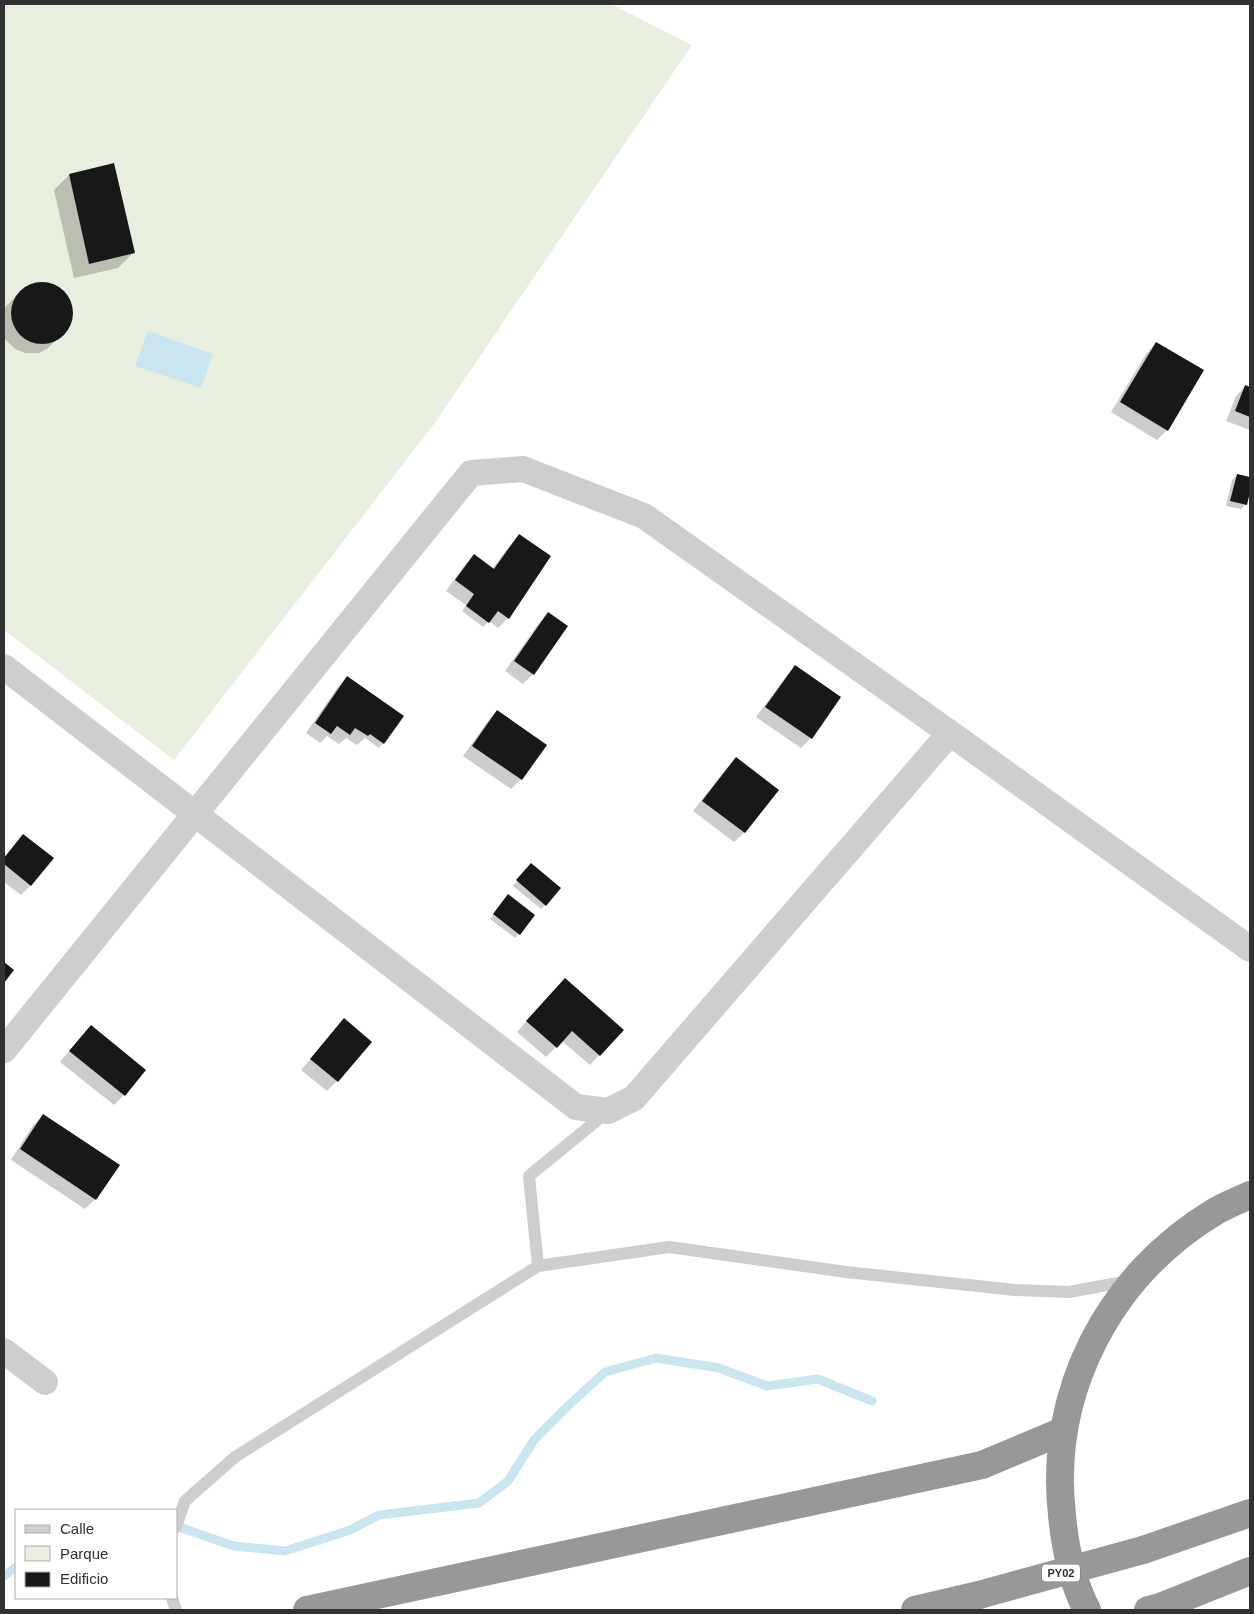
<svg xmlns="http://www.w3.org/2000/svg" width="1254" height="1614" viewBox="0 0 1254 1614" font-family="Arial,sans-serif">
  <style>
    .green { fill: #e9efde }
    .water { fill: #c9e6f0 }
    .shadow { fill: #0003 }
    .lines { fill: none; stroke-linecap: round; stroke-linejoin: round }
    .stream { stroke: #c9e6f0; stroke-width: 9 }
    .building { fill: #181818 }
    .lane { stroke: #cecece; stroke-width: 12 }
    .street { stroke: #cecece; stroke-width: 26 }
    .highway { stroke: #989898; stroke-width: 28 }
    .highway-bridge { stroke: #989898; stroke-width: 28 }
    .labels { text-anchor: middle; stroke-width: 5; stroke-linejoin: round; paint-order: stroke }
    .shield { fill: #fff; stroke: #6f6f6f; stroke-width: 1 }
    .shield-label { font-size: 11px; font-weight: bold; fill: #313131 }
  </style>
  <rect width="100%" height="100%" fill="#fff"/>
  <path class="green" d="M4 4H611L692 45 434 424 174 760 4 630Z"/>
  <path class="water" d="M148 331 213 354 201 388 135 366Z"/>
  <g class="shadow">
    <path d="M113 165 133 253 118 268 74 278 54 190 69 175Z"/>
    <path d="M41 283 52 285 64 293 69 301 71 319 67 329 48 348 39 353H25L15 349 5 339 4 335V311L6 306 25 288Z"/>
    <path d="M1156 344 1167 430 1157 440 1111 412 1146 354Z"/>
    <path d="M1246 386 1250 388V430L1226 421 1236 396Z"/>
    <path d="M1237 475 1250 478V487L1246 504 1241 509 1226 506 1232 480Z"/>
    <path d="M520 536 508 618 498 628 489 621 483 627 462 611 466 605 446 591 464 566 474 556 492 569 510 545Z"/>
    <path d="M548 614 533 674 523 684 505 671 538 624Z"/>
    <path d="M795 667 840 698 811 738 801 748 756 717 786 677Z"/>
    <path d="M347 678 383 743 379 748 365 738 357 745 346 738 339 744 327 736 320 743 306 733 337 688Z"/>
    <path d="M497 711 545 745 521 779 511 789 463 756 488 721Z"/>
    <path d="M736 759 777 790 744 833 734 842 693 811 726 769Z"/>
    <path d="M23 836 31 885 21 895 4 882V857Z"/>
    <path d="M527 869 545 905 541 909 513 886Z"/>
    <path d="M504 900 519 934 515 938 490 919Z"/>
    <path d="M555 989 599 1055 590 1065 562 1041 546 1057 517 1032Z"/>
    <path d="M344 1020 337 1081 327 1091 301 1070Z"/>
    <path d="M81 1037 124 1095 114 1105 60 1062Z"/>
    <path d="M43 1116 95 1199 85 1209 11 1160 33 1125Z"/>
  </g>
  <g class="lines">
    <g class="stream">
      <path d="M176 1526 234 1546 285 1551 350 1530 379 1515 479 1503 508 1481 534 1440 569 1405 605 1372 656 1358 719 1368 767 1386 818 1379 872 1401"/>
      <path d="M4 1576 16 1567"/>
    </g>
  </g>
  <g class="building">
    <path d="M114 163 135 253 89 264 69 174Z"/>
    <circle cx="42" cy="313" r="31"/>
    <path d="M1156 342 1204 370 1168 431 1120 402Z"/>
    <path d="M1245 385 1250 387V417L1235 411Z"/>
    <path d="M1237 474 1250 477V492L1247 505 1230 501Z"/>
    <path d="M519 534 551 556 509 619 498 611 489 623 466 606 474 594 455 580 474 554 494 569Z"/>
    <path d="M548 612 568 626 534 675 514 661Z"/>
    <path d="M795 665 841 697 812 739 765 707Z"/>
    <path d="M347 676 404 716 384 744 370 734 368 736 355 728 350 735 337 726 331 734 315 723Z"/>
    <path d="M497 710 547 745 522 780 472 746Z"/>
    <path d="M736 757 779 790 745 833 702 801Z"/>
    <path d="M23 834 54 858 31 886 4 864V858Z"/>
    <path d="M531 863 561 888 546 906 516 880Z"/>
    <path d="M508 894 535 915 520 935 493 914Z"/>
    <path d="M4 962 14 970 4 983Z"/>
    <path d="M565 978 624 1030 600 1056 572 1031 557 1048 526 1021Z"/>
    <path d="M344 1018 372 1042 338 1082 310 1059Z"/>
    <path d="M91 1025 146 1070 125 1096 69 1051Z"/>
    <path d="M43 1114 120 1165 96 1200 20 1149Z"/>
  </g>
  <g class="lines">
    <g class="lane">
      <path d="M606 1113 529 1176 538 1266 669 1247 846 1272 1015 1290 1069 1292 1129 1281"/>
      <path d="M176 1527 185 1501 235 1457 538 1266"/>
      <path d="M172 1598 176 1610"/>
    </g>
    <g class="street">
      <path d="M4 667 576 1107 608 1111 634 1098 950 733"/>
      <path d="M4 1050 471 473 523 469 644 516 950 733 1250 949"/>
      <path d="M4 1351 45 1382"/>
    </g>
    <g class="highway">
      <path d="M1143 1550 1250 1513"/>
      <path d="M307 1610 982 1465 1063 1431"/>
      <path d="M915 1610 979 1595"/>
      <path d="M1087 1610C1072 1581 1065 1548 1062 1515 1048 1392 1109 1275 1216 1211 1227 1205 1239 1200 1250 1195"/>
      <path d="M1148 1610 1160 1607 1250 1571"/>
    </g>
    <path class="highway-bridge" d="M979 1595 1143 1550"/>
  </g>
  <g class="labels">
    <rect class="shield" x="1042" y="1564.5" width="38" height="17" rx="4"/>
    <g class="shield-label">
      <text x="1061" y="1577">PY02</text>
    </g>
  </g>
  <rect width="1254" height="1614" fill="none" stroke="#313131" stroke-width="10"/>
  <rect x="15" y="1509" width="162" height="90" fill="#ffffff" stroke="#adadad"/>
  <rect x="25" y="1525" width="25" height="8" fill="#cecece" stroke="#adadad"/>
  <text x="60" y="1534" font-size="15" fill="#313131">Calle</text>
  <rect x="25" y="1546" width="25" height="15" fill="#e9efde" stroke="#adadad"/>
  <text x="60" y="1559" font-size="15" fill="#313131">Parque</text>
  <rect x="25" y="1572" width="25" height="15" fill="#181818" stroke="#adadad"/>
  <text x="60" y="1584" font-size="15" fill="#313131">Edificio</text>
</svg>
